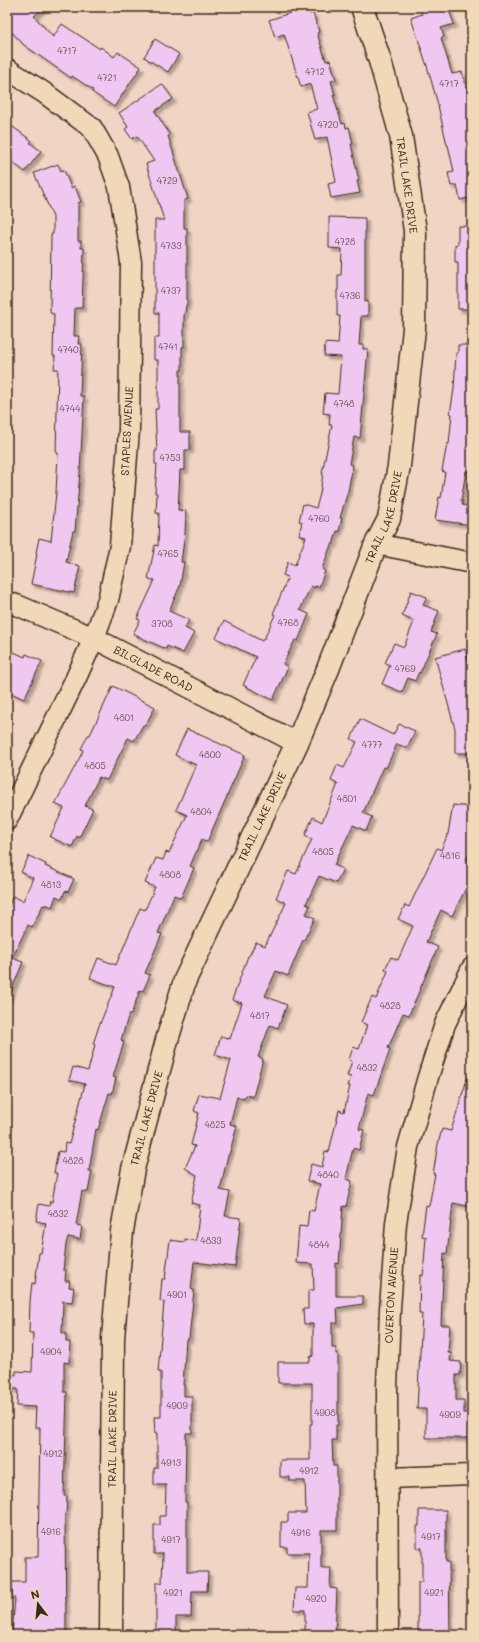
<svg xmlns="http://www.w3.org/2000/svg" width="479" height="1642" viewBox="0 0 479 1642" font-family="Mali,sans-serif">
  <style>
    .building { fill: #efc7f0; stroke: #3b2a1e; filter: url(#shadow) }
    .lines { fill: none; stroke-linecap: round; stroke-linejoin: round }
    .street-casing { stroke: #3b2a1e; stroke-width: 23 }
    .secondary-casing { stroke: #3b2a1e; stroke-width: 25 }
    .street { stroke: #f1d8b9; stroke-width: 20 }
    .secondary { stroke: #f1d8b9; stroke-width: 22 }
    .labels { text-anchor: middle; stroke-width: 3; stroke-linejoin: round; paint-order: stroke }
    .number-label { font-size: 9px; fill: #685152 }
    .street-label { font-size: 11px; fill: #3b2a1e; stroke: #f1d8b9 }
  </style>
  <defs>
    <filter id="shadow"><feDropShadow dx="3.5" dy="3.5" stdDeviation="1" flood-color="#0004"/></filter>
  </defs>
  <rect width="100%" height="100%" fill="#f1d5c4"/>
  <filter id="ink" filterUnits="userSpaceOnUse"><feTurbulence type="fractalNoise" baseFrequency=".025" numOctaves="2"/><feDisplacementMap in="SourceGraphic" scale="8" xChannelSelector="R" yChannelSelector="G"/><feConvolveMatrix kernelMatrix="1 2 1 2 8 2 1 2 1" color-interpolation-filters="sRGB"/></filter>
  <g filter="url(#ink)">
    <g class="building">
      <path d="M7 7H45L34 16 53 37 62 24 100 49 101 47 114 57 118 52 141 67 114 107 92 92 93 90 72 76 71 78 24 45 7 27Z"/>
      <path d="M308 7 310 14 313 13 319 32 317 33 326 61 330 60 336 80 331 81 335 95H333L342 124 345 123 346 128 349 127 353 144H351L359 181H357L360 193 331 198 328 184 336 182 327 137 315 140 307 112 317 109 310 84 301 87 284 34 275 37 269 20Z"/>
      <path d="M419 7H448L454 24 441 28 444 37 441 38 452 74 462 72 472 106V147H469L472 160V197L460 200 457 185 451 186 448 173 454 172 448 145H447L437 101 427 66 411 18 422 14Z"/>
      <path d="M155 39 179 54 168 72 144 57Z"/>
      <path d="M162 84 173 99 155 111 156 113 170 135 168 136 188 199 184 200V228H187V305H186L185 313H184V347H182V370H180V432H190V450H185V470H180L178 510 186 511 185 533 181 562H184L180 586 169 611 189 620 185 628 194 633 183 653 167 646 166 649 133 634 140 620 137 619 155 580 148 579 155 545 158 546 159 513H156L157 493H155L157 464H155V451H157L155 409H158V360H154V338H159V313H155V220H164L146 164 154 161 137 136 132 139 125 129 128 127 119 113Z"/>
      <path d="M13 127 32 141 30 143 41 151 25 172 7 158V134Z"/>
      <path d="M58 164 61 171 64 170 71 188 75 186 81 202 78 203V241H81V248H84L82 308H75L74 336H79L78 344H82L80 396H84L80 472 75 531H73L66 562 80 566 74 593 31 584 37 554 36 553 39 538 51 541 56 493 58 453H56L58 369H54L55 356H53L54 314 50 313 51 234H53V217L34 173Z"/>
      <path d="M329 217 365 218V302L368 301V316H361L359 345H363V349H368L360 438 354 437 349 464 353 465 348 491 340 518H342L339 532 337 531 333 545H331L322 569 325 571 319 587 315 586V588L311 586 300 610 309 614 298 641 295 640 283 664 288 667 273 700 243 685 256 657 216 638 224 621 262 641 263 639H264L275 615 273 614 288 577 283 575 288 562 295 565 306 537 299 535 302 522 299 521 303 504 316 508 320 494 323 473H322L332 425H329L330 414 323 413 325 393 338 394 341 357 324 356 325 343 338 344 340 316H337V290H338V275H341L342 249 329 248Z"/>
      <path d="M458 226H472V309H458V262H455V245L458 244Z"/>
      <path d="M458 345H472V456L469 472 466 471 461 501H463L462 505 472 507V525L435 520 439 497 441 498 445 472 442 471 447 444H449L452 414H450L454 389 456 353H458Z"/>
      <path d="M411 591 427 597 423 605 439 611 431 632 437 634 420 673 419 672 415 681 408 678 402 692 382 684 390 665 385 663 394 643 404 647 414 621 402 616Z"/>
      <path d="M7 649 25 657 26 654 42 661 24 699 7 691Z"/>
      <path d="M465 649 472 675V753H455V729L435 657Z"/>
      <path d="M113 686 155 707 145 726 143 725 134 741 128 738 107 780 99 777 85 806 93 809 79 838 77 836 72 847 50 837 64 808 55 804 81 755 83 750 81 749 88 735H90Z"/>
      <path d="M360 719 393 735 399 724 415 731 407 748 397 744 386 768 383 767 363 813 372 817 366 831 353 825 334 865 343 869 336 883 319 876 306 904 310 906 306 914 315 918 304 940H303L288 976 276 971 265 996 287 1005 278 1028 270 1025 258 1057 263 1059 253 1097 246 1095 244 1099 237 1097 230 1124 237 1126 229 1155H228L220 1190 230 1192 225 1216 241 1218 235 1267 194 1262 191 1289 194 1290 189 1339H186L183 1385H184V1396H192V1433H186L185 1502H187V1572H208L207 1591H192L191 1617H176V1635H156V1583H162L163 1554H154V1525H160V1516H165L166 1485H154V1468H157V1433L155 1434 154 1417H161V1372H158L164 1302 160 1301 162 1279H165L170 1240 185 1242V1239L196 1241 200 1205 191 1203 197 1175 185 1168 195 1146 191 1145 199 1113 194 1111 199 1094 220 1098 231 1060 215 1055 221 1036 230 1039 242 1003 232 1000 248 956H249L256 942 265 946 286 903 276 898 288 871 296 874 312 839 305 835 313 817 322 822 338 784 331 781 337 765 344 768 357 742 351 739Z"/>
      <path d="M187 729 245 755 207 842 202 839 190 866 194 868 181 898 174 895 158 933 162 934 145 973 150 975 143 991 140 990 131 1015 129 1014 121 1040 124 1042 113 1077 116 1078 112 1094 109 1093 98 1130 96 1129 89 1171H92L88 1192 82 1191 76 1225 82 1226 80 1239 68 1237 66 1244 63 1270H66L65 1281H70L69 1287 74 1288 72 1302 63 1301 62 1333H66V1342H70L69 1363 64 1362V1392H67L64 1496H67L66 1515H65L66 1635H12L15 1598H12V1582H25V1557H38L40 1427H35L36 1407 17 1406 18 1389H7V1374L16 1375V1371L32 1372 33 1333H29L30 1301 32 1283 35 1284 39 1253H41L46 1223 36 1221 39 1204 49 1206 50 1201 52 1202 57 1173H54L58 1151 64 1152 65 1143 69 1144 85 1084 69 1080 73 1067 88 1071 95 1045 93 1044 99 1026 115 987 90 978 98 958 116 965 140 908 145 910 155 887 145 883 156 858 163 860 166 852 169 853 187 815 176 810 196 765 175 755Z"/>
      <path d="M453 805 472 807V848L465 862 472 866V876L452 916 441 910 426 942 438 947 409 1015 403 1013 388 1048 390 1049 374 1095 368 1093 359 1129 364 1130 359 1150 353 1148 346 1179 352 1181 346 1207 343 1206 339 1264 336 1263V1296H363V1304L337 1308 338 1323H332V1348H336V1354H338V1425H336V1440H332L333 1466H337V1530H321V1568H331L330 1588 337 1589 335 1635H305V1610H294L295 1588H308L309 1553H287V1547H281V1522H288V1513H306L305 1481H290V1477H280V1460H310V1424H312V1383H278V1362H310V1357L313 1356V1324H304L303 1309H308V1290H314L313 1264 296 1263 299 1226 307 1227 309 1210 314 1211 320 1184 307 1181 311 1164 322 1167 325 1151 329 1152 339 1110 344 1112 350 1086H348L351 1077 347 1076 352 1061 349 1060 353 1047 359 1049 367 1025 361 1022 372 997 376 999 388 971 385 969 391 957 398 960 413 926 398 919 405 905 409 907 437 848 441 850 448 834Z"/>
      <path d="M29 856 46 864 45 866 74 879 68 892 65 891 62 899 56 896 52 907 46 904 45 906 43 905 32 927 28 925 12 958 23 962 7 1001V909L13 896 23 901 33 878 21 872Z"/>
      <path d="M468 1076H472V1207L453 1203 447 1254 444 1253 441 1325H450L448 1353H451L450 1361 461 1362 460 1375H456V1400H464V1413H471V1438H426V1409H417L422 1314H419L420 1275 423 1276 426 1237 422 1236 426 1205 429 1206 435 1174H433L438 1144 442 1129 451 1131Z"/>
      <path d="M419 1510H446V1562H449L450 1635H418V1582H422V1548H417V1526H419Z"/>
    </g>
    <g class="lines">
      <g class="street-casing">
        <g id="street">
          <path d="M7 69 43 92 92 128 108 156 119 187 131 262 129 430 120 546 108 600 94 638 76 678 7 820"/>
          <path d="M376 544 472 563"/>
          <path id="s1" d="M7 602 19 606 94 638 297 743"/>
          <path d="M388 1478 472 1475"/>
          <path id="s2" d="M388 1635 387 1387 390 1309 396 1223 408 1147 428 1077 445 1024 472 968"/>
        </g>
      </g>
      <g class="secondary-casing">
        <g id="secondary">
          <path id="s3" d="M111 1635 113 1338 122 1231 133 1169 167 1040 185 980 297 743 328 669 376 544 389 519 399 466 414 329 415 231 401 136 380 61 362 7"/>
        </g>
      </g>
      <use href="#street" class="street"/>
      <use href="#secondary" class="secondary"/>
    </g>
  </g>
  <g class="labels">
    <g class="number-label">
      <text x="67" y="54">4717</text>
      <text x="315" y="75">4712</text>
      <text x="107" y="81">4721</text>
      <text x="449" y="87">4717</text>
      <text x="328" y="128">4720</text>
      <text x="167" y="184">4729</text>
      <text x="345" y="245">4728</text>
      <text x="171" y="249">4733</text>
      <text x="171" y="294">4737</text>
      <text x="350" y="299">4736</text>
      <text x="168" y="350">4741</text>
      <text x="68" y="353">4740</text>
      <text x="344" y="407">4748</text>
      <text x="70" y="412">4744</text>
      <text x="170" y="461">4753</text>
      <text x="319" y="522">4760</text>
      <text x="168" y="557">4765</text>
      <text x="288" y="626">4768</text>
      <text x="162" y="627">3708</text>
      <text x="405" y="672">4769</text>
      <text x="124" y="721">4801</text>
      <text x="372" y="748">4777</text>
      <text x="210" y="758">4800</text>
      <text x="95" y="769">4805</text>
      <text x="347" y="802">4801</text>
      <text x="201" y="815">4804</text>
      <text x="323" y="855">4805</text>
      <text x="450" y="859">4816</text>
      <text x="170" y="878">4808</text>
      <text x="51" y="888">4813</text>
      <text x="390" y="1009">4828</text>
      <text x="260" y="1019">4817</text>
      <text x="367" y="1071">4832</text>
      <text x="215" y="1128">4825</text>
      <text x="73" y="1164">4828</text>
      <text x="328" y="1178">4840</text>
      <text x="58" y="1217">4832</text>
      <text x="211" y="1244">4833</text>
      <text x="319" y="1248">4844</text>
      <text x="177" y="1298">4901</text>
      <text x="51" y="1355">4904</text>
      <text x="177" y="1409">4909</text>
      <text x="325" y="1416">4908</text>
      <text x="450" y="1418">4909</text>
      <text x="53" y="1457">4912</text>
      <text x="171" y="1466">4913</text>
      <text x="309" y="1474">4912</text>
      <text x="51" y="1535">4916</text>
      <text x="301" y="1536">4916</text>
      <text x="431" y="1540">4917</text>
      <text x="171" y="1543">4917</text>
      <text x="173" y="1596">4921</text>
      <text x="434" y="1596">4921</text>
      <text x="316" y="1602">4920</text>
    </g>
    <g class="street-label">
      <text transform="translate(407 185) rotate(82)" y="4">TRAIL LAKE DRIVE</text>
      <text transform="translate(127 431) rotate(-87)" y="4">STAPLES AVENUE</text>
      <text dy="4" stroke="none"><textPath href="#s3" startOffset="1168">TRAIL LAKE DRIVE</textPath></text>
      <text dy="4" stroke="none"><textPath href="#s1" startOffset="161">BILGLADE ROAD</textPath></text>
      <text dy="4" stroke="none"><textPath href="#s3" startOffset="844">TRAIL LAKE DRIVE</textPath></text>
      <text dy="4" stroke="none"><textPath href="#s3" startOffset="520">TRAIL LAKE DRIVE</textPath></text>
      <text dy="4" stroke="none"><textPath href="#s2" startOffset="340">OVERTON AVENUE</textPath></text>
      <text dy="4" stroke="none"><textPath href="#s3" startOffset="196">TRAIL LAKE DRIVE</textPath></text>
    </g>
  </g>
  <rect width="479" height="1642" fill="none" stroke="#f1d8b9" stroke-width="24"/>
  <rect x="12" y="12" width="455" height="1618" fill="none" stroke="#3b2a1e" stroke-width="1.5" filter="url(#ink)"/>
  <g transform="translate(38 1604) rotate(344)" stroke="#f1d8b9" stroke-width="3" paint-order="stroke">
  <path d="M0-3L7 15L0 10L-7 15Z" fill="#3b2a1e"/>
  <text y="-6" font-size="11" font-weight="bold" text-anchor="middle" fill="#3b2a1e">N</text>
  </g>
</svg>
